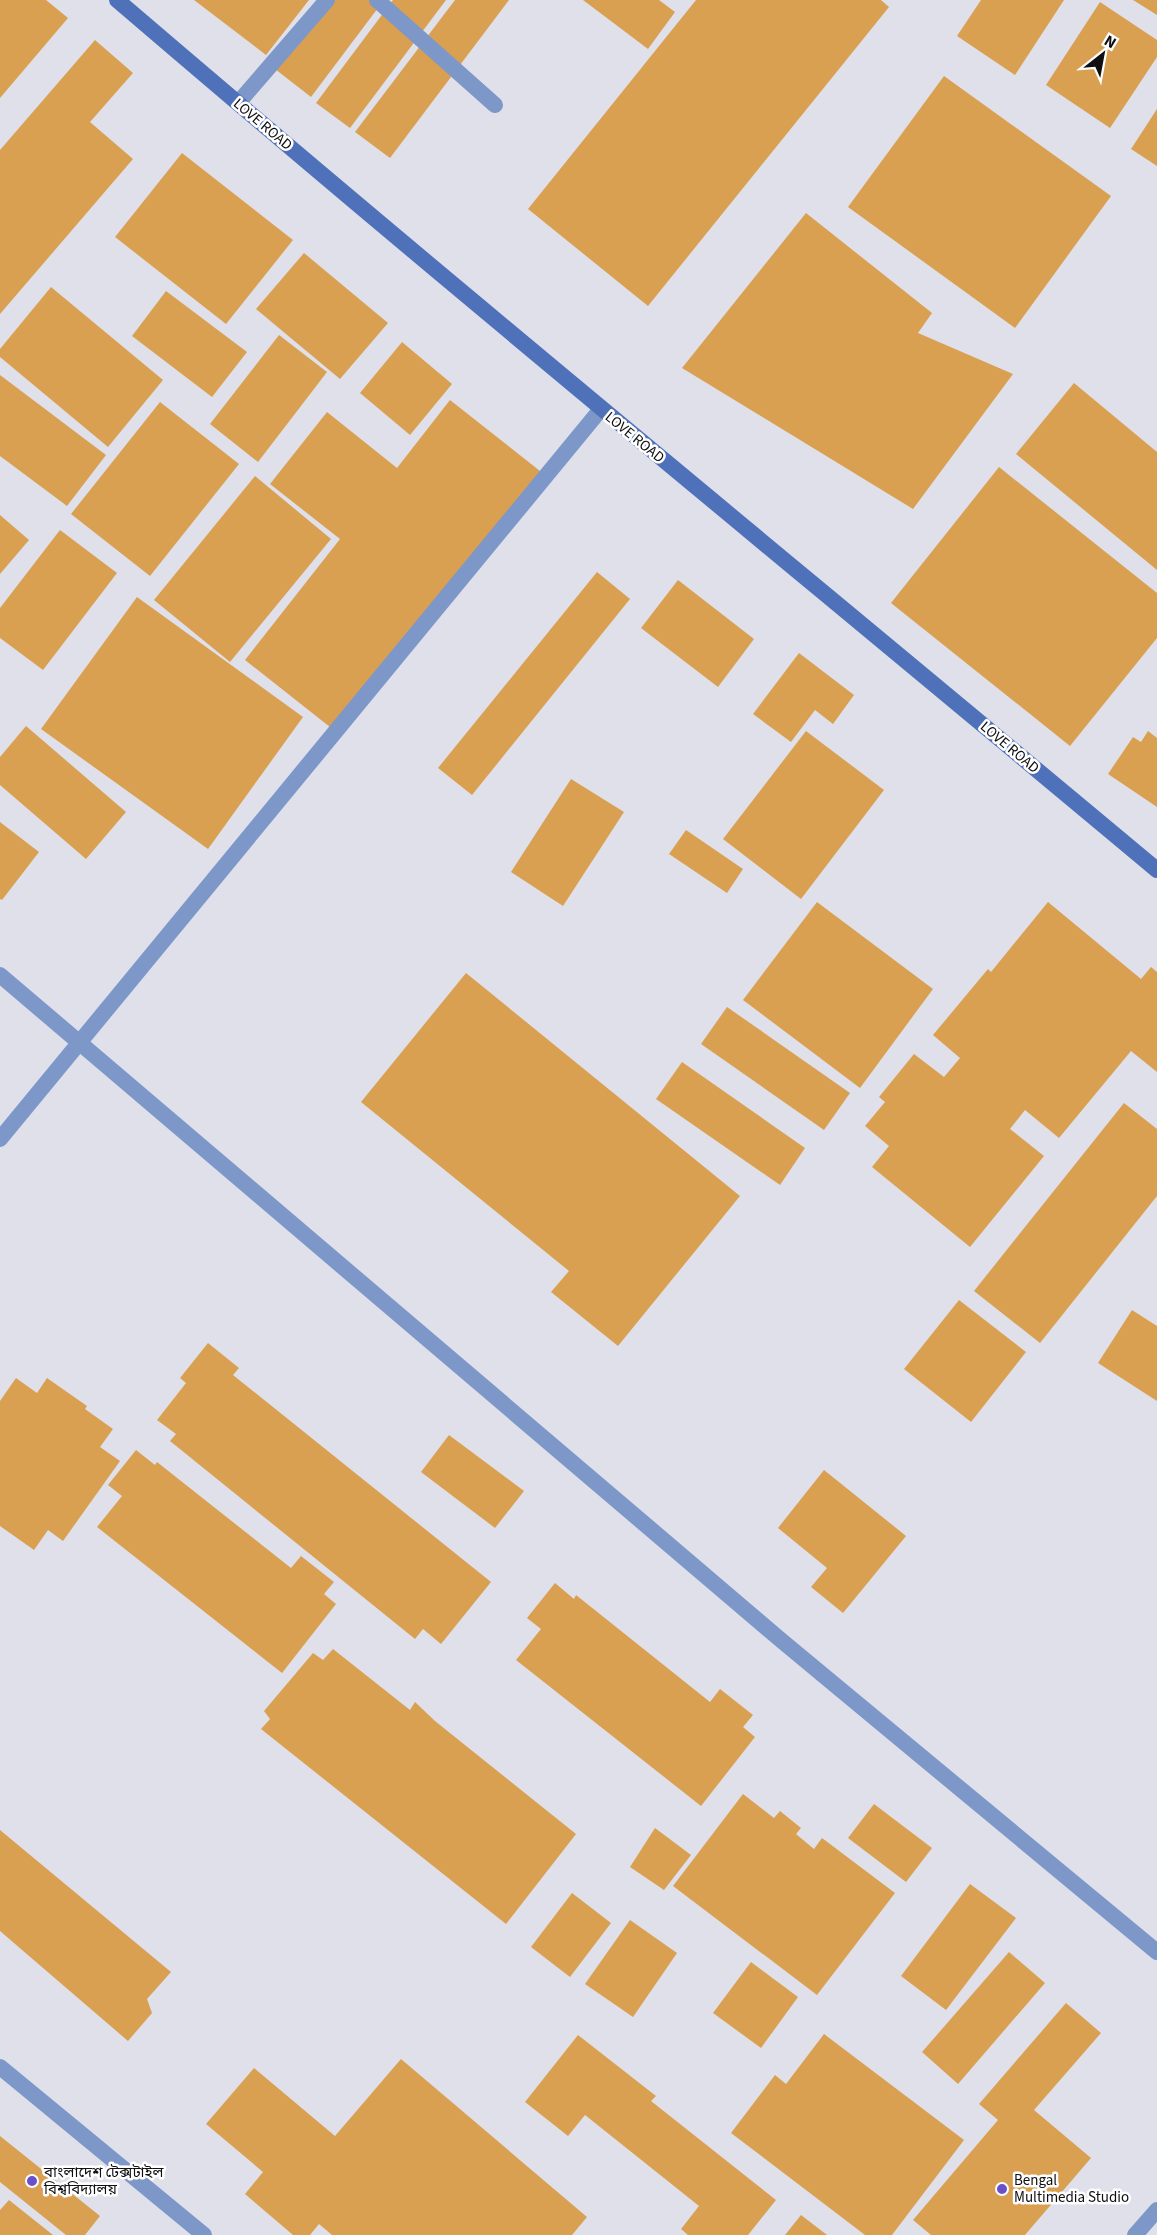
<svg xmlns="http://www.w3.org/2000/svg" width="1157" height="2235" viewBox="0 0 1157 2235" font-family="'Source Sans 3','Noto Sans Bengali',sans-serif">
  <style>
    .building { fill: #daa051 }
    .lines { fill: none; stroke-linecap: round; stroke-linejoin: round }
    .service { stroke: #7e97c9; stroke-width: 16 }
    .tertiary { stroke: #7e97c9; stroke-width: 16 }
    .secondary { stroke: #4f71ba; stroke-width: 16 }
    .poi-dot { fill: #6950c9; stroke: #fff; stroke-width: 2 }
    .labels { text-anchor: middle; stroke-width: 5; stroke-linejoin: round; paint-order: stroke }
    .street-label { font-size: 15px; fill: #0f0f12; stroke: #fff }
    .poi-label { font-size: 15px; fill: #0f0f12; stroke: #fff; text-anchor: start }
  </style>
  <rect width="100%" height="100%" fill="#dfe0ea"/>
  <g class="building">
    <path d="M0 0H46L68 18 0 98Z"/>
    <path d="M194 0H309L266 55Z"/>
    <path d="M328 0H384L311 97 275 69Z"/>
    <path d="M393 0H446L350 128 316 103Z"/>
    <path d="M455 0H509L390 158 355 132Z"/>
    <path d="M583 0H659L675 12 648 49Z"/>
    <path d="M696 0H881L889 7 648 306 528 209Z"/>
    <path d="M981 0H1064L1015 75 957 36Z"/>
    <path d="M1133 0H1157V15Z"/>
    <path d="M1100 2 1157 40V57L1110 128 1046 85Z"/>
    <path d="M95 40 133 73 90 122 133 159 0 314V150Z"/>
    <path d="M944 76 1111 196 1015 328 848 207Z"/>
    <path d="M1157 109V166L1131 149Z"/>
    <path d="M182 153 293 240 226 324 115 237Z"/>
    <path d="M806 213 932 313 918 333 1013 374 913 509 682 368Z"/>
    <path d="M304 253 388 323 340 379 256 309Z"/>
    <path d="M51 287 163 380 108 447 0 357V349Z"/>
    <path d="M166 291 247 352 212 397 132 336Z"/>
    <path d="M279 335 327 372 258 462 210 424Z"/>
    <path d="M402 342 452 384 410 435 360 393Z"/>
    <path d="M0 375 106 455 67 506 0 456Z"/>
    <path d="M1074 383 1157 452V570L1016 454Z"/>
    <path d="M450 400 540 471 335 731 245 660 340 539 270 484 327 412 397 468Z"/>
    <path d="M160 402 239 464 150 576 71 514Z"/>
    <path d="M999 467 1157 593V638L1070 746 891 603Z"/>
    <path d="M255 476 331 539 230 662 154 600Z"/>
    <path d="M0 515 29 540 0 574Z"/>
    <path d="M60 530 117 573 43 670 0 638V608Z"/>
    <path d="M597 572 630 599 472 795 438 768Z"/>
    <path d="M678 580 754 639 718 687 641 628Z"/>
    <path d="M137 597 303 717 208 849 41 729Z"/>
    <path d="M799 653 854 695 833 724 815 710 791 742 753 714Z"/>
    <path d="M26 726 126 812 86 859 0 785V757Z"/>
    <path d="M806 731 884 790 801 899 723 839Z"/>
    <path d="M1148 731 1157 738V807L1108 774 1133 737 1141 742Z"/>
    <path d="M571 779 624 812 563 906 511 872Z"/>
    <path d="M0 822 39 852 2 900 0 899Z"/>
    <path d="M686 830 743 869 727 893 669 854Z"/>
    <path d="M817 902 933 989 860 1088 743 1000Z"/>
    <path d="M1048 902 1141 979 1151 967 1157 972V1072L1131 1051 1059 1138 1025 1110 1010 1129 1044 1156 970 1247 872 1167 889 1146 865 1126 885 1102 879 1097 914 1054 944 1077 960 1058 933 1035 988 969 991 972Z"/>
    <path d="M466 973 740 1196 618 1346 551 1292 569 1271 361 1102Z"/>
    <path d="M727 1007 850 1093 824 1130 701 1044Z"/>
    <path d="M682 1062 805 1148 780 1185 656 1099Z"/>
    <path d="M1124 1103 1157 1129V1196L1040 1343 974 1291Z"/>
    <path d="M959 1300 1026 1352 971 1422 904 1369Z"/>
    <path d="M1132 1310 1157 1326V1401L1098 1363Z"/>
    <path d="M208 1343 239 1368 233 1375 491 1582 441 1644 423 1629 415 1639 170 1441 176 1434 157 1420 186 1383 180 1378Z"/>
    <path d="M16 1378 37 1393 47 1378 87 1406 85 1409 113 1429 100 1447 120 1461 63 1541 48 1530 34 1550 0 1526V1401Z"/>
    <path d="M449 1435 524 1491 495 1528 421 1472Z"/>
    <path d="M136 1450 155 1465 157 1462 291 1568 301 1556 334 1582 324 1594 336 1604 282 1673 97 1527 122 1496 108 1485Z"/>
    <path d="M824 1470 906 1536 843 1613 811 1587 827 1568 778 1528Z"/>
    <path d="M555 1583 574 1599 576 1595 710 1702 720 1689 753 1715 743 1727 755 1737 701 1806 516 1660 541 1629 527 1618Z"/>
    <path d="M333 1649 410 1710 415 1702 435 1721 576 1834 506 1924 261 1729 270 1719 264 1711 313 1653 323 1660Z"/>
    <path d="M743 1794 774 1818 780 1811 801 1828 796 1834 814 1849 822 1838 895 1893 817 1995 673 1886Z"/>
    <path d="M874 1804 932 1848 906 1882 848 1838Z"/>
    <path d="M655 1828 691 1855 664 1890 630 1867Z"/>
    <path d="M0 1830 171 1972 147 1999 152 2013 128 2041 0 1931Z"/>
    <path d="M970 1884 1016 1918 946 2010 901 1976Z"/>
    <path d="M572 1893 611 1923 570 1977 531 1947Z"/>
    <path d="M630 1920 677 1953 633 2017 585 1984Z"/>
    <path d="M1009 1952 1045 1983 958 2084 922 2052Z"/>
    <path d="M751 1962 798 1997 761 2048 713 2013Z"/>
    <path d="M1066 2003 1101 2033 1034 2110 1091 2158 1025 2235H931L913 2220 998 2120 979 2104Z"/>
    <path d="M824 2034 964 2140 892 2235H865L731 2133 775 2075 786 2084Z"/>
    <path d="M578 2035 656 2096 651 2101 776 2200 748 2235H688L681 2229 699 2206 585 2115 568 2136 525 2102Z"/>
    <path d="M401 2059 587 2217 572 2235H332L319 2224 310 2235H293L245 2194 263 2172 206 2124 254 2068 335 2136Z"/>
    <path d="M0 2136 100 2216 85 2235H66L0 2182Z"/>
    <path d="M9 2200 53 2235H0V2210Z"/>
    <path d="M801 2215 827 2235H785Z"/>
  </g>
  <g class="lines">
    <g class="service">
      <path d="M377 0 495 105"/>
      <path d="M238 103 327 0"/>
    </g>
    <g class="tertiary">
      <path d="M0 975 782 1641 1157 1952"/>
      <path d="M0 1139 601 409"/>
      <path d="M0 2067 204 2235"/>
      <path d="M1135 2235 1157 2210"/>
    </g>
    <path class="secondary" d="M117 0C460 294 810 580 1157 870"/>
  </g>
  <g class="poi-dot">
    <circle cx="32" cy="2181" r="6"/>
    <circle cx="1002" cy="2189" r="6"/>
  </g>
  <g class="labels">
    <g class="street-label">
      <text transform="translate(263 124) rotate(40)" y="5">LOVE ROAD</text>
      <text transform="translate(635 437) rotate(39)" y="5">LOVE ROAD</text>
      <text transform="translate(1010 747) rotate(40)" y="5">LOVE ROAD</text>
    </g>
    <g class="poi-label">
      <text x="44" y="2177">বাংলাদেশ টেক্সটাইল<tspan x="44" dy="17">বিশ্ববিদ্যালয়</tspan></text>
      <text x="1014" y="2185">Bengal<tspan x="1014" dy="17">Multimedia Studio</tspan></text>
    </g>
  </g>
  <g transform="translate(1103 54) rotate(31)" stroke="#ffffff" stroke-width="4.5" paint-order="stroke">
  <path d="M0-4.5L10 22L0 15L-10 22Z" fill="#0f0f12"/>
  <text y="-9" font-size="16" font-weight="bold" text-anchor="middle" fill="#0f0f12">N</text>
  </g>
</svg>
